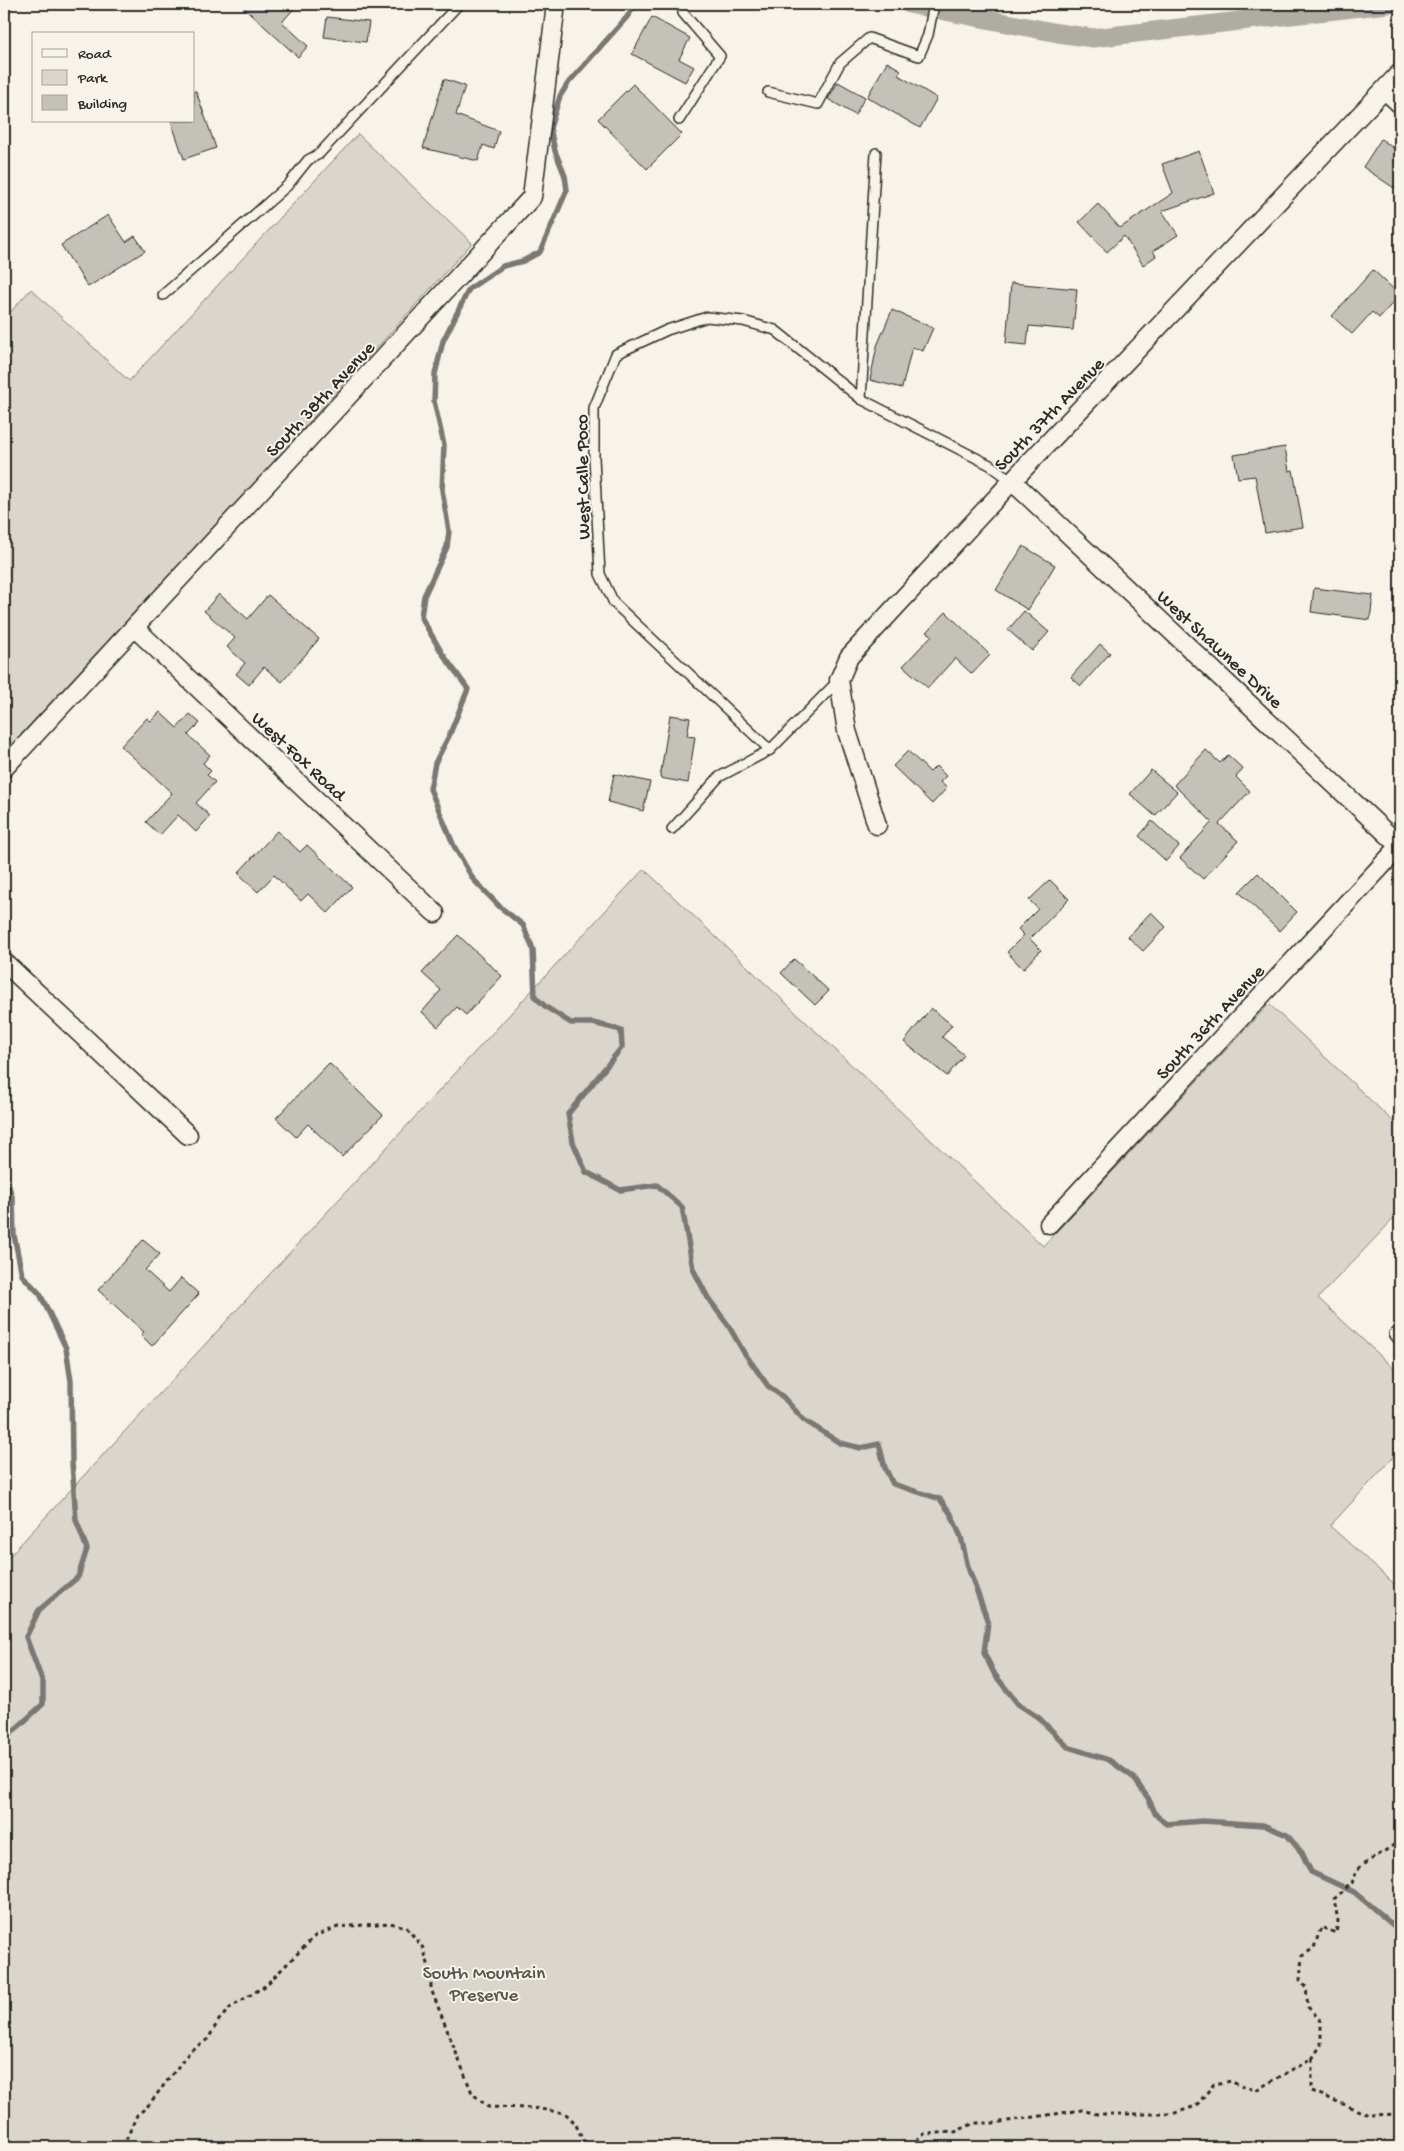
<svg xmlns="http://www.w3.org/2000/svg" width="1404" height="2151" viewBox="0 0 1404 2151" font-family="'Gochi Hand',sans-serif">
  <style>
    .green { fill: #dad6cc; stroke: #82807c }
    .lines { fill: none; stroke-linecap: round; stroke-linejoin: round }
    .stream { stroke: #7a7874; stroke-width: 5.5 }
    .canal { stroke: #afaca4; stroke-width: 19 }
    .building { fill: #c4c1b9; stroke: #2b2b2b }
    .lane-casing { stroke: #2b2b2b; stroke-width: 12 }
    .street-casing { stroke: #2b2b2b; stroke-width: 21 }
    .path { stroke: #2b2b2b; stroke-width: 3; stroke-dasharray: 4 4; stroke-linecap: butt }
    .lane { stroke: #f7f3e8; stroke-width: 9 }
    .street { stroke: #f7f3e8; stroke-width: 18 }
    .labels { text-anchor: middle; stroke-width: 4; stroke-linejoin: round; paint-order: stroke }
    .street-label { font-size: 19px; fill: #2b2b2b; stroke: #f7f3e8 }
    .park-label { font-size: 19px; fill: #575653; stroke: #f7f3e8 }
  </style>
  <rect width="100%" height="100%" fill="#f7f3e8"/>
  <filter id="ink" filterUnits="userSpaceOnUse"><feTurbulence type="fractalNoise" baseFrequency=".02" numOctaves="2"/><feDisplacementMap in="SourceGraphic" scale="10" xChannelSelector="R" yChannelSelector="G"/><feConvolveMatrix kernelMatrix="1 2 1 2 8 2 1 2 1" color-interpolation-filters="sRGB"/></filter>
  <g filter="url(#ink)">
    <g class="green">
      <path d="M358 134 472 243 4 758V319L31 289 129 381Z"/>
      <path d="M644 869 1043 1246 1269 1004 1400 1128V1212L1318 1298 1400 1374V1450L1330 1526 1400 1589V2147H4V1562Z"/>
    </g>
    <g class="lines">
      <g class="stream">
        <path d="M636 4 627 17 569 82 560 96 550 128 555 151 565 176 567 190 540 252 523 261 503 266 469 289 443 341 435 374 434 401 444 445 442 490 449 531 447 547 424 596 421 617 442 653 468 689 449 736 435 763 430 789 454 846 473 879 500 907 523 925 533 949 535 997 546 1007 571 1023H593L621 1030 622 1047 568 1114 573 1142 586 1172 620 1190 657 1185 682 1207 693 1269 708 1298 728 1325 743 1351 768 1386 783 1397 804 1420 840 1443 861 1448 879 1444 885 1468 893 1484 940 1499 951 1514 961 1537 968 1567 988 1622 984 1653 995 1675 1018 1704 1039 1718 1068 1747 1109 1760 1133 1777 1148 1798 1156 1815 1166 1824 1203 1821 1263 1825 1287 1835 1302 1853 1311 1872 1354 1892 1394 1926H1400"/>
        <path d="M4 1737 18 1727 43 1704V1683L26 1637 39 1610 78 1577 87 1549 76 1520 72 1462 71 1381 66 1348 40 1294 22 1275 14 1235 13 1200 4 1170"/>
        <path d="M4 1837V1845"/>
      </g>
      <path class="canal" d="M909 4 1058 33 1093 38 1388 4"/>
    </g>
    <g class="building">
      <path d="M240 4H298L282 22 308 46 298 57Z"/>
      <path d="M327 17 369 22 366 42 324 37Z"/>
      <path d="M652 17 690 38 679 59 694 67 685 82 632 54Z"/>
      <path d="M887 62 901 70 898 75 937 98 920 128 867 97Z"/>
      <path d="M444 79 465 86 456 115 499 131 494 149 483 145 478 161 423 148Z"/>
      <path d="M838 82 865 97 855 115 828 99Z"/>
      <path d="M633 84 682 134 647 169 598 119Z"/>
      <path d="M194 91H196L216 148 184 159 171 121H194Z"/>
      <path d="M1381 139 1400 153V178L1394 188 1363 167Z"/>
      <path d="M1199 151 1214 193 1162 211 1178 235 1153 251 1156 256 1143 265 1124 236 1107 252 1079 222 1098 204 1120 228 1173 193 1162 164Z"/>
      <path d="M108 215 126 242 135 236 145 251 88 287 61 245Z"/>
      <path d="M1373 270 1400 295 1379 318 1372 312 1352 334 1332 316Z"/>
      <path d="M1011 283 1077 289 1073 330 1029 326 1027 345 1006 343Z"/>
      <path d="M892 310 933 328 923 351 912 347 902 388 870 380 877 346Z"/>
      <path d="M1285 447 1289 471 1293 470 1303 527 1265 533 1255 476 1238 478 1234 455Z"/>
      <path d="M1023 546 1055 565 1028 610 996 590Z"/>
      <path d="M1314 588 1373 595 1370 620 1311 612Z"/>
      <path d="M219 594 248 619 268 595 319 639 282 682 264 667 249 685 236 674 245 663 227 647 235 638 204 611Z"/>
      <path d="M1024 611 1049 632 1032 651 1008 630Z"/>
      <path d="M946 612 990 655 972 674 955 658 928 688 903 666 932 635 927 632Z"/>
      <path d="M1100 644 1110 653 1081 686 1071 677Z"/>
      <path d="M160 712 177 728 190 714 200 723 188 735 210 755 203 763 211 771 207 775 215 782 196 803 210 816 196 832 178 815 160 835 146 822 172 793 121 746 147 718 151 721Z"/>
      <path d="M670 715 690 718 687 736 695 737 688 783 660 778Z"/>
      <path d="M1206 750 1220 763 1228 755 1243 769 1236 777 1250 791 1219 824 1238 841 1203 879 1180 858 1212 822 1174 785Z"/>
      <path d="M908 751 930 772 936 766 946 776 940 782 947 788 932 804 893 766Z"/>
      <path d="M1151 770 1177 792 1155 816 1130 794Z"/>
      <path d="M614 774 650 782 643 811 608 802Z"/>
      <path d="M1152 821 1179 846 1166 861 1139 836Z"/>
      <path d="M277 831 300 852 307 845 352 887 328 913 308 894 301 901 274 875 258 892 238 873Z"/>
      <path d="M1258 873 1297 912 1279 931 1239 892Z"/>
      <path d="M1050 880 1069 899 1030 939 1041 950 1023 969 1007 952 1024 935 1018 929 1038 909 1029 900Z"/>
      <path d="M1151 912 1166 927 1143 951 1128 937Z"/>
      <path d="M458 935 502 976 466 1015 457 1007 438 1027 422 1012 441 990 422 973Z"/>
      <path d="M794 959 829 991 815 1005 781 973Z"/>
      <path d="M931 1008 952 1025 942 1037 964 1055 947 1076 904 1042Z"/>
      <path d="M329 1063 383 1115 342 1157 308 1124 296 1137 276 1118Z"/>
      <path d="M143 1240 160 1254 145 1270 169 1292 181 1278 199 1294 152 1346 141 1335 144 1332 98 1290Z"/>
    </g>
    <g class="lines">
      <g class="lane-casing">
        <g id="lane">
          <path d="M768 92 818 104 840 63 869 38 919 56 928 35 934 4"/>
          <path d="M679 120 720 56 683 13 682 4"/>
          <path d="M876 153 861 399 990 465 1012 481"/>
          <path d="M163 295 288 185 308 160 319 154 459 4"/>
          <path d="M770 750 614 603 600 574 594 457V408L616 354 667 330 707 317 743 321 775 330 861 399"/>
          <path d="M672 829 719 777 770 750 838 681"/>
          <path d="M1394 1334 1400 1341"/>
        </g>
      </g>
      <g class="street-casing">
        <g id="street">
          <path d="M1385 90 1400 104"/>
          <path d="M1012 481 1400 846"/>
          <path d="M135 628 435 913"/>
          <path d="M4 768 532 197 556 4"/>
          <path d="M877 825 847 731 839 680 849 657 1012 481 1400 73"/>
          <path d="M4 962 188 1135"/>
          <path d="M1049 1224 1400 846"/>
        </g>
      </g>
      <g class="path">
        <path d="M1312 2059 1321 2045V2021L1308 2007 1306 1987 1300 1980 1302 1956 1314 1948 1321 1927 1336 1933 1338 1921 1334 1899 1352 1883 1357 1869 1400 1841"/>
        <path d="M1312 2059V2091L1369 2115 1400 2114"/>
        <path d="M123 2147 137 2115 147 2107 191 2050 208 2039 219 2020 231 2007 265 1986 315 1936 338 1927 390 1923 406 1927 423 1948 431 1973V1989L472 2093 488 2107 533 2108 565 2113 575 2123 583 2140 591 2147"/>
        <path d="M911 2147 924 2134 955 2132 974 2123H994L1082 2110 1097 2114H1172L1196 2106 1214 2084 1231 2081 1240 2086 1256 2090 1312 2059"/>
      </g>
      <use href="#lane" class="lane"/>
      <use href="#street" class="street"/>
    </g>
  </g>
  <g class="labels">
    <g class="street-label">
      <text transform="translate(319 398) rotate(-47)" y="7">South 38th Avenue</text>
      <text transform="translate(1048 413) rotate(-46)" y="7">South 37th Avenue</text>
      <text transform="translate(581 477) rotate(-91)" y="7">West Calle Poco</text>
      <text transform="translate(1221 648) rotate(43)" y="7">West Shawnee Drive</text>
      <text transform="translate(300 755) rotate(43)" y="7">West Fox Road</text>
      <text transform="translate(1209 1021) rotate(-47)" y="7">South 36th Avenue</text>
    </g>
    <g class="park-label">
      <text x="484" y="1978">South Mountain<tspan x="484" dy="22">Preserve</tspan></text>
    </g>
  </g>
  <rect width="1404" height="2151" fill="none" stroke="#f7f3e8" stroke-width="20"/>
  <rect x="10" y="10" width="1384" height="2131" fill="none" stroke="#2b2b2b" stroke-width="2" filter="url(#ink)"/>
  <rect x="32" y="32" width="162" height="90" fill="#f7f3e8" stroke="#a5a39c"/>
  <rect x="42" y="49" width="25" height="8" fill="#f7f3e8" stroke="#a5a39c"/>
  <text x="78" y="58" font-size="15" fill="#2b2b2b">Road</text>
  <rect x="42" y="70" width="25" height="15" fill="#dad6cc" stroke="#a5a39c"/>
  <text x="78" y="82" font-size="15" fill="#2b2b2b">Park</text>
  <rect x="42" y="95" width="25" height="15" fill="#c4c1b9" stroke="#a5a39c"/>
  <text x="78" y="108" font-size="15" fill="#2b2b2b">Building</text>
</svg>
